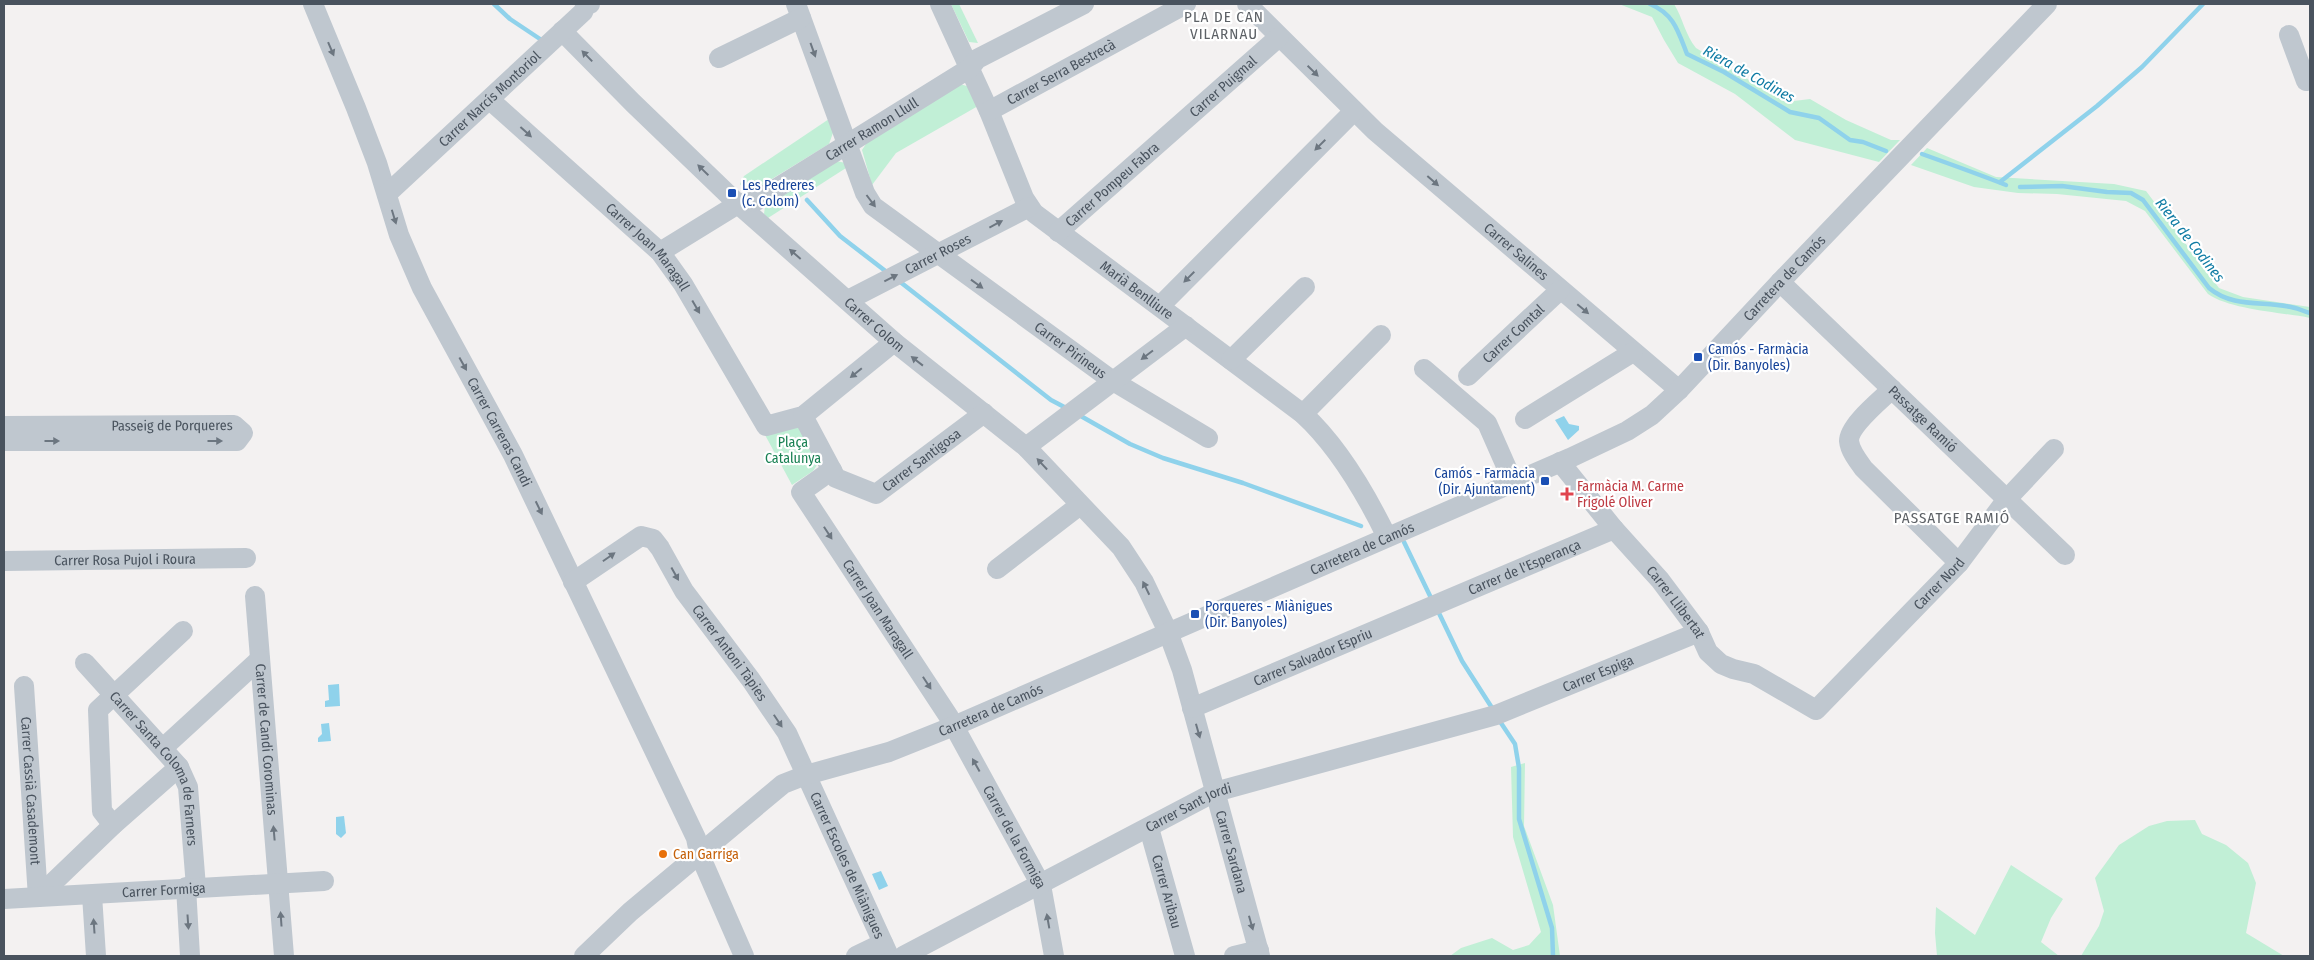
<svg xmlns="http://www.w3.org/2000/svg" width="2314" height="960" viewBox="0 0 2314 960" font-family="'Fira Sans Condensed',sans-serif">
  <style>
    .green { fill: #c1efd6 }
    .water { fill: #8fd2eb }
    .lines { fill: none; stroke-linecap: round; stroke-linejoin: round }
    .stream { stroke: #8fd2eb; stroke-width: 4.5 }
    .minor { stroke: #bfc7cf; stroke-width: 20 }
    .oneway { fill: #6c7680 }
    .transit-dot { fill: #1a4fb4; stroke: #fff; stroke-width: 2 }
    .health-dot { fill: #e0444e; stroke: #fff; stroke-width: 2 }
    .food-dot { fill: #e8710a; stroke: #fff; stroke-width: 2 }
    .labels { text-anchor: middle; stroke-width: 4.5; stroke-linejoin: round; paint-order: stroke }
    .street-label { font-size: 14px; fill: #49535e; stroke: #fff }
    .transit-label { font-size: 14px; fill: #164399; stroke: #fff; text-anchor: start }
    .park-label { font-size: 14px; fill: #198053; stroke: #fff }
    .health-label { font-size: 14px; fill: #be3a42; stroke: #fff; text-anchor: start }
    .food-label { font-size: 14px; fill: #c56008; stroke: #fff; text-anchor: start }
    .neighbourhood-label { font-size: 15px; letter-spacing: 1px; fill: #5d6166; stroke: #fff }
    .water-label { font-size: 15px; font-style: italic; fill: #0f7ba4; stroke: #fff }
  </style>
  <rect width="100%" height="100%" fill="#f3f1f1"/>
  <g class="green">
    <path d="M951 4H959L978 43 969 42Z"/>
    <path d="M1619 4H1674C1683 18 1685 35 1696 48L1786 102 1810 99 1846 120 1891 140H1900L1879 162 1795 140 1735 94 1678 63 1664 40 1652 17Z"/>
    <path d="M960 84 970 87 978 106 896 153 872 185 862 150 868 141Z"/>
    <path d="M829 119 834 130 829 144 752 191 746 192 740 184 744 176Z"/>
    <path d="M1927 148 1996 177 2114 184 2146 191 2219 288 2243 297 2310 307V318C2281 312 2231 310 2208 294L2145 211 2126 201 2057 194 2018 193 1974 187 1911 165Z"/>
    <path d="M836 161 846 163V168L768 218 764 214 765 206Z"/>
    <path d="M796 425 803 428 819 462 813 471 792 485 764 433Z"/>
    <path d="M1525 763 1524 826 1553 905 1560 956H1450L1461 948 1492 938 1513 950 1529 945 1541 932 1513 837 1511 767Z"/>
    <path d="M2195 820 2202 834 2226 845 2248 863 2256 883 2246 933 2284 956H2081L2099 926 2104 911 2095 878 2119 845 2149 826 2167 821Z"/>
    <path d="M2011 865 2063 899 2051 918 2041 942 2059 956H1937L1935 933 1936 907 1975 935Z"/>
  </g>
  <g class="water">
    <path d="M1564 416 1569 424 1579 426V430L1568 440 1555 420Z"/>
    <path d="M339 684 340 706 325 707V701L329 700 328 685Z"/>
    <path d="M329 723 331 741 318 742V738L322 734 321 724Z"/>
    <path d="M344 816 346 833 341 838 336 834V817Z"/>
    <path d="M881 871 888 886 879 890 872 874Z"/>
  </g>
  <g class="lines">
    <g class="stream">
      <path d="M494 4 510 19 540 39"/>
      <path d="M1650 4C1674 14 1678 31 1687 54L1724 72 1790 112 1819 118 1850 140 1863 142 1886 151"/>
      <path d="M1922 154C1950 164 1978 174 2006 185"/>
      <path d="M2000 182 2097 106 2142 67 2203 4"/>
      <path d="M2020 187 2062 186 2107 192 2131 193 2143 200 2209 288C2234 309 2266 300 2295 308 2300 309 2305 312 2310 313"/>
      <path d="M807 200 840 236 888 273"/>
      <path d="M899 281 1051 400 1068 409"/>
      <path d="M1079 415 1130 444 1163 458 1243 483 1361 526"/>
      <path d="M1404 542 1432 600"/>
      <path d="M1437 609 1462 661 1494 711"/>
      <path d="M1499 720 1515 744 1519 768V819L1552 928 1553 956"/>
    </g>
    <g class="minor">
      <path id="s1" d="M313 4 356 108 377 163 399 235 422 288 513 455 696 838 699 853 744 956"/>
      <path id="s2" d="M796 4 865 193 873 206 1113 381 1208 438"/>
      <path id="s3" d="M940 4 989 111 1024 198 1034 213 1303 414C1338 446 1366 494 1387 537"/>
      <path id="s4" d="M1247 4 1375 131 1679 390"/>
      <path id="s5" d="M562 31 633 103 738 204 894 342 1026 447 1121 547 1144 582 1168 632 1182 670 1260 956"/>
      <path d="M2289 35 2306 81 2310 78"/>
      <path d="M719 58 801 18"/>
      <path id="s6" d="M490 100 660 252 683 284 766 426 803 416 894 342"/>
      <path id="s7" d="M989 111 1186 4"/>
      <path id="s8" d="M387 194 583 12 586 5 590 4"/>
      <path id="s9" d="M1058 232 1279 37"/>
      <path id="s10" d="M660 252 738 204 756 201 970 68 977 59 1084 4"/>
      <path id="s11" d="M1780 282 2065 555"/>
      <path id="s12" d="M848 300 1029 207"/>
      <path d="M1160 306 1354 111"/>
      <path d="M1231 360 1305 287"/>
      <path d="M1424 369 1487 423 1513 482"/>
      <path id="s13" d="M1468 376 1560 290"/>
      <path d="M1892 389C1881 400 1849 425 1849 441 1850 451 1858 461 1864 469L1959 563"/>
      <path d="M1303 414 1381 335"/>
      <path id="s14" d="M803 416 836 478 876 494 984 413"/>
      <path d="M1525 419 1633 352"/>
      <path id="s15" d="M4 426 234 425 243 433 237 441H4"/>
      <path d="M1026 447 1186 326"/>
      <path id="s16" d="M1560 462 1614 529 1660 580 1699 632 1708 652 1721 664 1733 669 1754 674 1816 710 1959 563 2007 499 2054 449"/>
      <path id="s17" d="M832 470 801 492 949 717 1041 885 1054 956"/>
      <path id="s18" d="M4 561 246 558"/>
      <path d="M997 569 1080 505"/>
      <path id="s19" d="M573 582 641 536 653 539 660 548 684 591 751 680 787 733 889 956"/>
      <path id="s20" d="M255 596 284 956"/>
      <path id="s21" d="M85 663 179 767 188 787 196 887"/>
      <path id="s22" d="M24 686 38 897"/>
      <path id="s23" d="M1192 708 1614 529"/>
      <path d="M163 748 260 659"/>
      <path d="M113 825 102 811 98 710 183 631"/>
      <path id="s24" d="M1149 828 1185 956"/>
      <path d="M186 887 190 956"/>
      <path d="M92 895 96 956"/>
      <path d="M38 897 113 825 179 767"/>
      <path id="s25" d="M4 899 324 881"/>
      <path id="s26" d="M584 956 630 912 783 784 806 775 889 752 954 726 1570 458 1627 431 1652 415 1679 390 1780 282 2047 4"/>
      <path d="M856 956 883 943"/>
      <path id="s27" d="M903 956 1215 792 1496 715 1699 632"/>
      <path d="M1234 956 1259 950"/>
    </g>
  </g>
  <defs><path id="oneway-solid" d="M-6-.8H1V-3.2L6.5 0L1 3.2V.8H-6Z" transform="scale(1.25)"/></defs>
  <g class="oneway">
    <use href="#oneway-solid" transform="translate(331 49) rotate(67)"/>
    <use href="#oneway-solid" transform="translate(813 50) rotate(70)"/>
    <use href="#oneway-solid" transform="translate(587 56) rotate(-134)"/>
    <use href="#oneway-solid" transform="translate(1313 71) rotate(44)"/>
    <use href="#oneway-solid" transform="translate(526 132) rotate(42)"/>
    <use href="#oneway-solid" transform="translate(1320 145) rotate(135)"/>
    <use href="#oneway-solid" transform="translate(703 170) rotate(-136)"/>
    <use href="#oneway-solid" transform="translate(1433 181) rotate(41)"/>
    <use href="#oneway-solid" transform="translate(871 201) rotate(53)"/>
    <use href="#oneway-solid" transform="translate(394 217) rotate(73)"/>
    <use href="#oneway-solid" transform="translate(996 224) rotate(-28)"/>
    <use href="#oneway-solid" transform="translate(795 254) rotate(-139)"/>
    <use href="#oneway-solid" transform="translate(1189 277) rotate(135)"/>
    <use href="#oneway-solid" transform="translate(891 278) rotate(-27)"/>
    <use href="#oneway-solid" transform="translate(977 284) rotate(36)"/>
    <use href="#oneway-solid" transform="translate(696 307) rotate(60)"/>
    <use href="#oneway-solid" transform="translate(1583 309) rotate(40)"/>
    <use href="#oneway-solid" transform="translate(1147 355) rotate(143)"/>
    <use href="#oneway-solid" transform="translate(917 361) rotate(-142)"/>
    <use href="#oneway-solid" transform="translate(463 364) rotate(61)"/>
    <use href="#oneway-solid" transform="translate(856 373) rotate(141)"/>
    <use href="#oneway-solid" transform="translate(52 441)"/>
    <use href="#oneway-solid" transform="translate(215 441)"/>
    <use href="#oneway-solid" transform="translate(1042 464) rotate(-133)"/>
    <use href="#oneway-solid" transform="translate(539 508) rotate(64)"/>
    <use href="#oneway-solid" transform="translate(828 533) rotate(57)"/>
    <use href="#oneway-solid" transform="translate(609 557) rotate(-35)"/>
    <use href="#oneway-solid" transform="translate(675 574) rotate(61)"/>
    <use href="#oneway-solid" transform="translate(1146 588) rotate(-116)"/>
    <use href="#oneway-solid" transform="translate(927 683) rotate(57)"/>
    <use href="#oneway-solid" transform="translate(778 721) rotate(56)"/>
    <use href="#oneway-solid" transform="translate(1198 731) rotate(74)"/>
    <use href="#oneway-solid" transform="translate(976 765) rotate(-119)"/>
    <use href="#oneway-solid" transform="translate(274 833) rotate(-95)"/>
    <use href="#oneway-solid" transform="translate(281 919) rotate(-94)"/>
    <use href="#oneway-solid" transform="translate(1048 921) rotate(-100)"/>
    <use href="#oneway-solid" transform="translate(188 922) rotate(86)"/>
    <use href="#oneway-solid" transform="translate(1251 923) rotate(74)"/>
    <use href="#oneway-solid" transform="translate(94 926) rotate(-94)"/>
  </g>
  <g class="transit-dot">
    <rect x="727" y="188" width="10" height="10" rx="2.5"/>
    <rect x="1693" y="352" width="10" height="10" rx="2.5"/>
    <rect x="1540" y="476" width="10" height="10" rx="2.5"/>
    <rect x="1190" y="609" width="10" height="10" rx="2.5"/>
  </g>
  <path class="health-dot" d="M1564.5 486.5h5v5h5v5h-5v5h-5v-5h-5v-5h5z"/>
  <circle class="food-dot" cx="663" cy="854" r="5"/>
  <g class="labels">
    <g class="street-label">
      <text dy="5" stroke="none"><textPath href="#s7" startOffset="82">Carrer Serra Bestrecà</textPath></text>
      <text dy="5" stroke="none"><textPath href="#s9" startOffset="220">Carrer Puigmal</textPath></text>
      <text dy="5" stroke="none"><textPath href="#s8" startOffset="140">Carrer Narcís Montoriol</textPath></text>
      <text dy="5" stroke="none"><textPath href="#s10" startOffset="246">Carrer Ramon Llull</textPath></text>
      <text dy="5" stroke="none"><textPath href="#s9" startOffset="72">Carrer Pompeu Fabra</textPath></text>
      <text dy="5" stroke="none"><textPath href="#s6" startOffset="216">Carrer Joan Maragall</textPath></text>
      <text dy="5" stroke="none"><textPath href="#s4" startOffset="366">Carrer Salines</textPath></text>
      <text dy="5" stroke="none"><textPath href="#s12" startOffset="101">Carrer Roses</textPath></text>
      <text dy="5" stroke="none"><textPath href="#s26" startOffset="1399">Carretera de Camós</textPath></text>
      <text dy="5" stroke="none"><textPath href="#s3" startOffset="358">Marià Benlliure</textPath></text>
      <text dy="5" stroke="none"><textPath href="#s5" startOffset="429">Carrer Colom</textPath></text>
      <text dy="5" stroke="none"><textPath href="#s13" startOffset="62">Carrer Comtal</textPath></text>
      <text dy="5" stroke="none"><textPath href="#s2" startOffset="461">Carrer Pirineus</textPath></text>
      <text dy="5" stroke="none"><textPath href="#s11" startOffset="198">Passatge Ramió</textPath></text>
      <text dy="5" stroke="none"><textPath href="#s15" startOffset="168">Passeig de Porqueres</textPath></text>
      <text dy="5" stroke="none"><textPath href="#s1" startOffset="468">Carrer Carreras Candi</textPath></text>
      <text dy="5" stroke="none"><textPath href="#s14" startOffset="170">Carrer Santigosa</textPath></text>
      <text dy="5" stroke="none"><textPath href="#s26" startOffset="889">Carretera de Camós</textPath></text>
      <text dy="5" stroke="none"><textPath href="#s18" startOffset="121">Carrer Rosa Pujol i Roura</textPath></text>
      <text dy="5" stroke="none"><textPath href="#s23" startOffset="361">Carrer de l'Esperança</textPath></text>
      <text dy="5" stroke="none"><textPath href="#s16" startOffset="542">Carrer Nord</textPath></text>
      <text dy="5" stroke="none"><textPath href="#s16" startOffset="182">Carrer Llibertat</textPath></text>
      <text dy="5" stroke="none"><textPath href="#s17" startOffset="178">Carrer Joan Maragall</textPath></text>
      <text dy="5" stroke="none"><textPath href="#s19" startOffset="232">Carrer Antoni Tàpies</textPath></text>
      <text dy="5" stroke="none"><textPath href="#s23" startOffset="131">Carrer Salvador Espriu</textPath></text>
      <text dy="5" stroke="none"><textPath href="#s27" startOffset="754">Carrer Espiga</textPath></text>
      <text dy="5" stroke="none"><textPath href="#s26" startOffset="484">Carretera de Camós</textPath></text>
      <text dy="5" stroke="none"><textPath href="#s20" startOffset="144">Carrer de Candi Corominas</textPath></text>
      <text dy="5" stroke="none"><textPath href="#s21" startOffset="131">Carrer Santa Coloma de Farners</textPath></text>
      <text dy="5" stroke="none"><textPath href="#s22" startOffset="105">Carrer Cassià Casademont</textPath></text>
      <text dy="5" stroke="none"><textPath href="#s27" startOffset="322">Carrer Sant Jordi</textPath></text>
      <text dy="5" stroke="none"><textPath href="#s17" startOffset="444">Carrer de la Formiga</textPath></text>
      <text dy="5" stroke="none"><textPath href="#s5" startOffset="1088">Carrer Sardana</textPath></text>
      <text dy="5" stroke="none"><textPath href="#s19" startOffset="476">Carrer Escoles de Miànigues</textPath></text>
      <text dy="5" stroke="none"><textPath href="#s25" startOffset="160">Carrer Formiga</textPath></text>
      <text dy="5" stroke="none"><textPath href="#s24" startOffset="66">Carrer Aribau</textPath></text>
    </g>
    <g class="transit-label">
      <text x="742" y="190">Les Pedreres<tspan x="742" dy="16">(c. Colom)</tspan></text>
      <text x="1708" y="354">Camós - Farmàcia<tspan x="1708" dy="16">(Dir. Banyoles)</tspan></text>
      <text x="1535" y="478" text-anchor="end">Camós - Farmàcia<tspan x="1535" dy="16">(Dir. Ajuntament)</tspan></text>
      <text x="1205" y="611">Porqueres - Miànigues<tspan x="1205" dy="16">(Dir. Banyoles)</tspan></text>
    </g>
    <g class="park-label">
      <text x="793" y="447">Plaça<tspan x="793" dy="16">Catalunya</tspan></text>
    </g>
    <g class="health-label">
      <text x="1577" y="491">Farmàcia M. Carme<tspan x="1577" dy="16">Frigolé Oliver</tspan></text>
    </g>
    <g class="food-label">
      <text x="673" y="859">Can Garriga</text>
    </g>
    <g class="neighbourhood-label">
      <text x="1224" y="22">PLA DE CAN<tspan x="1224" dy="17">VILARNAU</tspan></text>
      <text x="1952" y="523">PASSATGE RAMIÓ</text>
    </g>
    <g class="water-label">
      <text transform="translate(1749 74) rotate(29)" y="5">Riera de Codines</text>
      <text transform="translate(2190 240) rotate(52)" y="5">Riera de Codines</text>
    </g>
  </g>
  <rect width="2314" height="960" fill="none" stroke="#49535e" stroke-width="10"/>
</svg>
